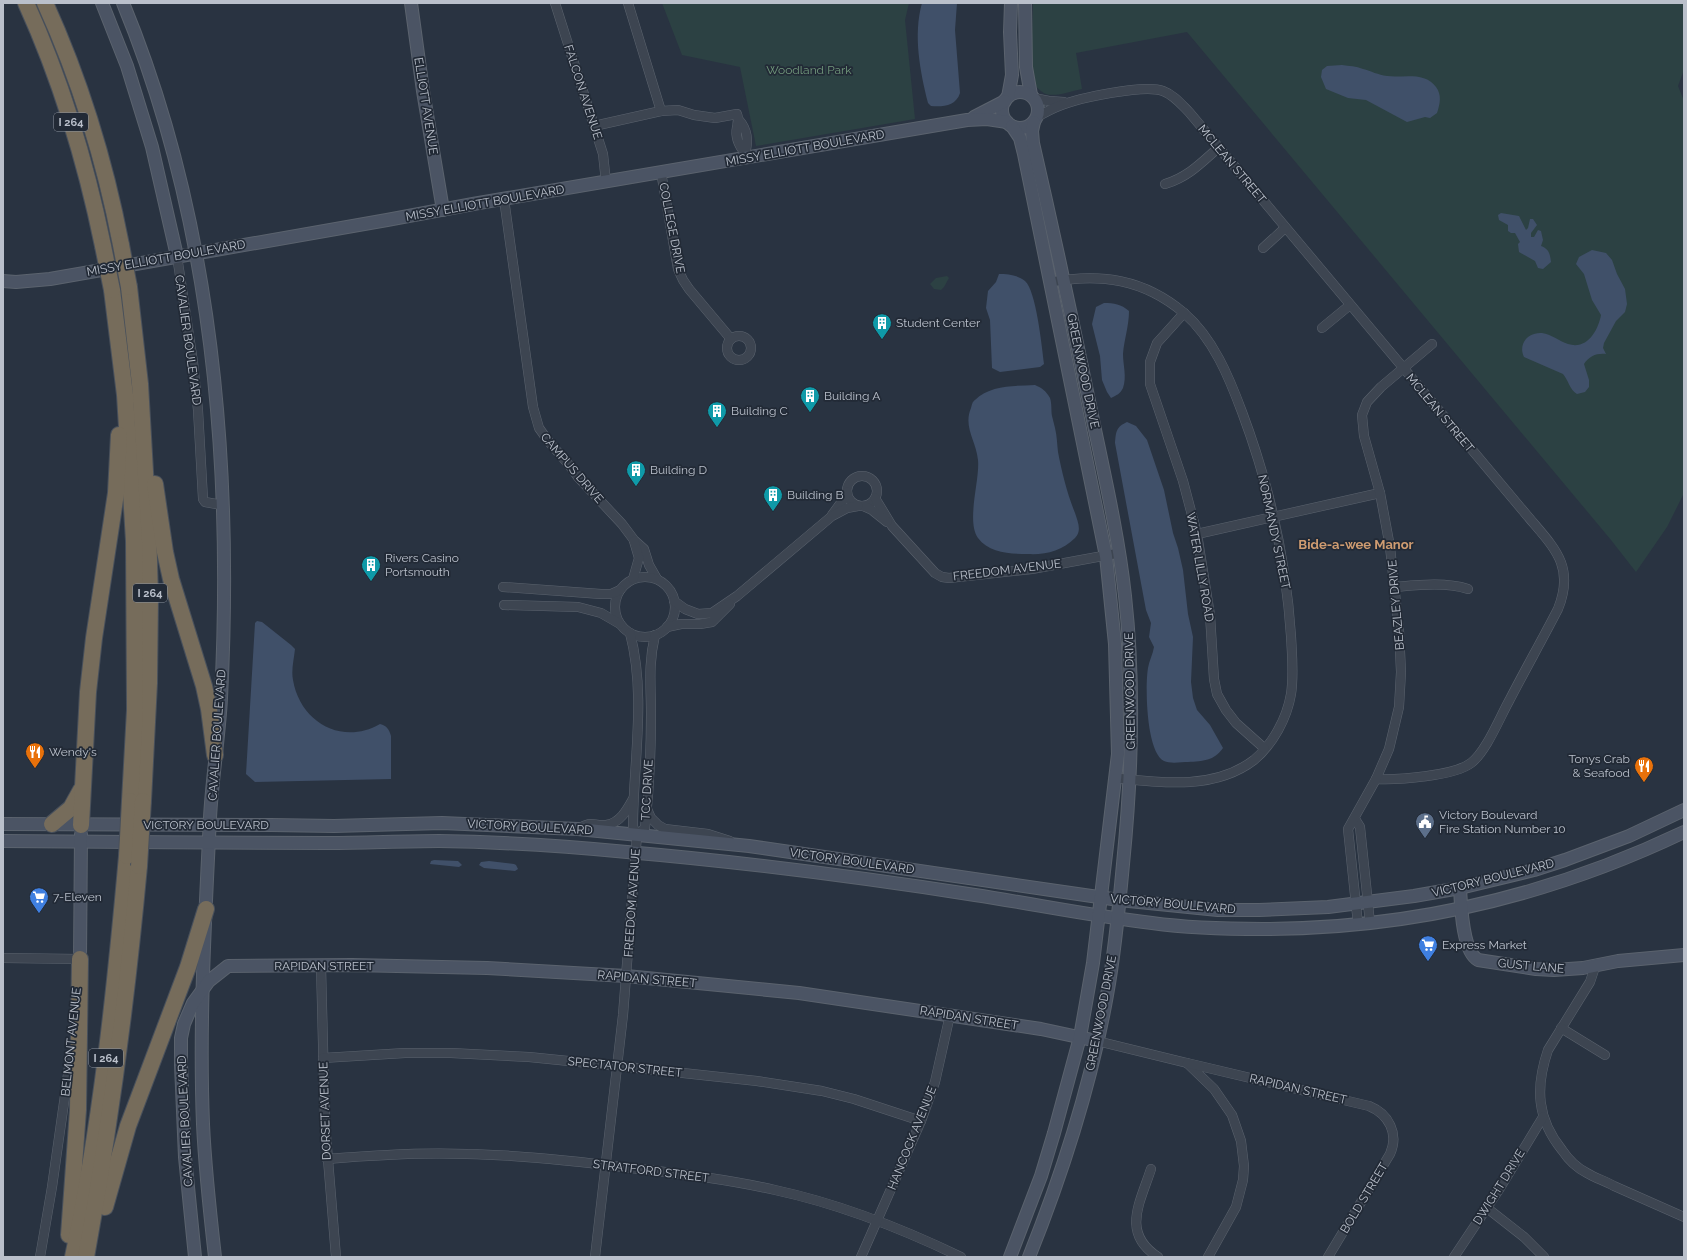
<svg xmlns="http://www.w3.org/2000/svg" width="1687" height="1260" viewBox="0 0 1687 1260" font-family="Raleway,sans-serif">
  <style>
    .green { fill: #2c4143 }
    .water { fill: #405069 }
    .lines { fill: none; stroke-linecap: round; stroke-linejoin: round }
    .street-casing { stroke: #5b636e; stroke-width: 10 }
    .secondary-casing { stroke: #5b636e; stroke-width: 14 }
    .highway-casing { stroke: #48505b; stroke-width: 18 }
    .street { stroke: #3d4551; stroke-width: 9 }
    .secondary { stroke: #4b5464; stroke-width: 12 }
    .highway { stroke: #766c5b; stroke-width: 16 }
    .highway-bridge-casing { stroke: #48505b; stroke-width: 18; stroke-linecap: butt }
    .highway-bridge { stroke: #766c5b; stroke-width: 16 }
    .labels { text-anchor: middle; stroke-width: 3.5; stroke-linejoin: round; paint-order: stroke }
    .shield { fill: #222a36; stroke: #8c939e; stroke-width: 1 }
    .shield-label { font-size: 11px; font-weight: bold; fill: #bac0cb }
    .park-label { font-size: 12px; fill: #739a7d; stroke: #222a36 }
    .street-label { font-size: 12px; fill: #bac0cb; stroke: #222a36 }
    .poi-label { font-size: 12px; fill: #bac0cb; stroke: #222a36; text-anchor: start }
    .neighbourhood-label { font-size: 13px; font-weight: bold; fill: #cf9c71; stroke: #222a36 }
  </style>
  <rect width="100%" height="100%" fill="#293341"/>
  <g class="green">
    <path d="M662 3H909L905 20 915 119 756 146 740 67 682 55Z"/>
    <path d="M1033 3H1684V70L1678 86 1684 101V493L1667 527 1636 572 1611 540 1187 32 1076 53 1082 89C1072 91 1056 97 1046 94 1043 93 1038 89 1036 86 1029 73 1033 19 1033 3Z"/>
    <path d="M947 276 949 278 944 287 941 290 934 289 930 284 936 278Z"/>
  </g>
  <g class="water">
    <path d="M922 3H957L955 30 960 93C956 106 943 107 931 106L928 103C920 71 913 35 922 3Z"/>
    <path d="M1342 65C1349 66 1356 66 1363 69 1371 71 1378 75 1387 76 1403 78 1425 71 1436 87 1442 95 1440 104 1437 113L1430 118 1425 117 1407 122 1366 100 1348 98 1326 89 1321 77 1322 70 1327 66Z"/>
    <path d="M1501 213 1519 216 1526 230 1528 228 1530 219H1533L1537 225 1531 233V237H1534L1538 230 1541 231 1543 240 1541 246C1549 249 1550 254 1551 262L1543 269 1538 268 1535 261 1519 252 1518 244 1520 242 1515 233H1511L1508 231V225L1499 220 1498 215Z"/>
    <path d="M1592 250 1606 253 1612 260 1617 274 1625 289 1627 304 1625 312 1616 321 1604 343 1603 348 1606 354C1597 353 1589 356 1584 364L1589 380V387L1585 392 1577 394C1569 389 1569 381 1563 374L1524 357C1518 345 1527 332 1542 333 1551 334 1559 341 1568 344 1587 350 1598 331 1601 315L1592 300 1584 274 1576 264 1579 257Z"/>
    <path d="M999 274C1008 274 1018 275 1025 281 1036 290 1042 347 1044 364L1040 367 1000 372 992 368 990 320 986 308 988 291 996 282Z"/>
    <path d="M1104 303C1114 303 1121 304 1129 311 1129 326 1124 340 1123 354 1123 365 1127 377 1123 388 1120 394 1117 395 1111 398L1107 392 1102 380 1100 356 1092 324 1096 307Z"/>
    <path d="M1035 385C1042 388 1046 391 1050 398 1052 404 1051 411 1052 416 1053 420 1054 424 1055 428 1057 436 1057 444 1058 452 1062 473 1067 493 1075 513 1078 522 1082 531 1075 538 1062 551 1045 555 1028 554 1010 554 989 553 978 538 966 521 980 480 978 460 976 440 963 427 971 408 972 405 972 402 975 400 990 385 1015 386 1035 385Z"/>
    <path d="M1127 422 1136 426 1147 440 1164 490 1173 533 1178 548 1183 570 1188 614 1193 637 1191 682 1193 698 1197 710 1210 725 1223 748C1214 761 1203 761 1188 762 1182 762 1170 764 1164 761 1146 752 1145 686 1148 668 1149 661 1153 654 1154 647L1149 637 1151 623 1146 610 1115 443C1116 432 1116 427 1127 422Z"/>
    <path d="M257 621 262 622 291 645 295 649C294 659 291 670 293 680 300 722 342 746 380 724 387 726 389 729 391 736V779L255 782 246 774 255 623Z"/>
    <path d="M434 860 458 861 462 865 459 867 430 864 431 861Z"/>
    <path d="M489 861 514 864 516 865 518 869 515 871 484 868 479 865 481 862Z"/>
  </g>
  <g class="lines">
    <g class="street-casing">
      <g id="street">
        <path d="M555 3 603 154 606 182"/>
        <path d="M628 3 661 111"/>
        <path d="M1034 98 1049 101 1064 102"/>
        <path d="M1037 117C1044 113 1051 109 1059 106 1079 98 1144 84 1163 91 1174 95 1181 104 1189 112L1525 513C1552 546 1576 564 1558 609 1542 640 1525 670 1509 701 1500 717 1486 752 1471 763 1454 776 1398 780 1376 779"/>
        <path d="M594 126 661 111 678 110 694 115 715 118 737 114C739 119 738 122 737 127 735 137 739 146 745 153 749 141 747 129 739 120"/>
        <path d="M661 172 678 269 683 280 689 289 731 339"/>
        <path d="M1165 184C1188 177 1201 163 1218 148"/>
        <path d="M504 199 533 407 539 428 549 442 570 466 578 477 622 524 634 540 644 549 649 565 657 579"/>
        <path d="M1263 248 1285 228"/>
        <path d="M177 256 193 362 198 410 203 499 205 502 222 505"/>
        <path d="M1051 282C1101 273 1144 279 1184 313 1213 338 1229 377 1242 412 1269 484 1286 560 1291 636 1292 655 1294 675 1291 694 1287 718 1273 744 1254 760 1215 790 1162 783 1117 778"/>
        <path d="M1184 313 1157 343 1150 362V384L1183 481 1197 534 1210 615 1214 679 1217 694 1226 710 1236 723 1264 748"/>
        <path d="M1322 328 1350 305"/>
        <circle cx="739" cy="348" r="12"/>
        <circle cx="862" cy="491" r="15"/>
        <path d="M875 498 892 526 935 573 942 577 949 578 1032 569 1119 553"/>
        <path d="M863 506 872 510 887 522"/>
        <path d="M832 515 843 500 847 492"/>
        <path d="M1197 534 1380 493"/>
        <circle cx="645" cy="607" r="30"/>
        <path d="M633 579 639 558 634 541"/>
        <path d="M503 587 601 594H611L620 590"/>
        <path d="M1396 587C1419 585 1445 582 1468 589"/>
        <path d="M674 601 685 609 698 614 712 613 737 596 832 516 847 508 858 506"/>
        <path d="M504 605 578 607 601 613 620 624"/>
        <path d="M667 627 681 624H700L712 622 730 604"/>
        <path d="M647 809 651 818 658 825 665 829 708 834 730 841"/>
        <path d="M1355 819 1360 827 1370 923"/>
        <path d="M578 829C594 820 591 826 606 825 620 823 627 810 633 799"/>
        <path d="M637 835 645 828C649 792 651 750 651 714 651 685 648 665 655 635"/>
        <path d="M1358 924 1348 829 1376 779 1389 749 1399 707 1401 672 1399 630 1390 547 1380 493 1364 436 1362 415 1367 402 1381 387 1432 344"/>
        <path d="M3 958 80 959V963"/>
        <path d="M1596 964 1590 982 1548 1050C1535 1088 1537 1119 1562 1150 1568 1159 1577 1168 1587 1173 1595 1178 1605 1181 1614 1186 1637 1196 1661 1207 1684 1217"/>
        <path d="M321 966 325 1123 336 1257"/>
        <path d="M1561 1028 1605 1055"/>
        <path d="M1097 1041 1187 1063 1214 1089 1232 1115 1241 1141 1244 1166 1243 1180 1236 1207 1208 1257"/>
        <path d="M323 1058 405 1053H451L529 1057 618 1066 757 1081 822 1091 854 1099 921 1121"/>
        <path d="M1187 1063 1369 1106C1389 1114 1399 1134 1390 1154L1328 1257"/>
        <path d="M327 1159C374 1155 420 1152 467 1154 522 1155 576 1161 630 1168 678 1173 727 1179 775 1190 840 1204 901 1228 961 1257"/>
        <path d="M1151 1169C1140 1203 1121 1233 1158 1257"/>
        <path d="M1487 1208 1524 1237 1544 1257"/>
        <path d="M40 1257 52 1187 71 1053"/>
        <path d="M595 1257 623 1015 637 835 633 827V820C634 758 646 694 630 633"/>
        <path d="M861 1257 921 1121 935 1082 950 1015"/>
        <path d="M1454 1257 1500 1188 1543 1117"/>
      </g>
    </g>
    <g class="secondary-casing">
      <g id="secondary">
        <path d="M102 3 127 66 152 147 177 256"/>
        <path d="M123 3C213 221 233 464 221 698 219 738 212 778 210 818 205 920 199 1022 203 1124 205 1168 210 1213 215 1257"/>
        <path d="M411 3 423 91 443 210"/>
        <path d="M1025 3 1026 67 1031 95"/>
        <circle cx="1020" cy="110" r="18"/>
        <path d="M1008 97 1012 75 1010 32 1011 3"/>
        <path d="M974 117 1005 101"/>
        <path d="M3 281 16 282 50 279 387 220 473 204 967 120 987 119 1007 122"/>
        <path d="M3 824 271 825 334 826 442 823 578 829 749 846 1119 900 1218 910H1259L1328 907 1414 896 1460 888 1534 870 1565 860 1629 836 1684 810"/>
        <path d="M3 841C111 842 220 843 328 843 365 843 402 841 439 841 502 842 564 846 627 852 743 862 859 877 975 895 1034 904 1092 916 1152 923 1188 928 1226 929 1263 929 1409 929 1552 895 1684 832"/>
        <path d="M1460 888C1461 905 1462 951 1478 960L1536 969 1554 970 1583 968 1618 961 1684 955"/>
        <path d="M80 959 81 834"/>
        <path d="M195 1257 185 1157 181 1065V1038L184 1024 193 1003 209 981 228 966 352 965 487 968 626 976 799 993 1041 1029 1097 1041"/>
        <path d="M1010 1257 1041 1176 1054 1133 1080 1037 1093 963 1118 754 1115 644 1106 556 1024 154 1020 138 1012 126"/>
        <path d="M1029 1257C1063 1172 1091 1085 1107 995 1115 952 1119 908 1123 864 1132 775 1135 686 1125 596 1118 532 1103 469 1090 406 1072 318 1053 230 1033 143L1032 131 1034 122"/>
      </g>
    </g>
    <g class="highway-casing">
      <g id="highway">
        <path d="M26 3C61 80 86 163 103 246"/>
        <path d="M45 3C80 80 105 162 121 245"/>
        <path d="M129 287 140 384 148 524 150 597 149 683 143 801"/>
        <path d="M112 290 125 395 134 541 135 710 130 801"/>
        <path d="M155 484 165 552 171 579 204 686 209 709 215 755"/>
        <path d="M52 824 71 808 81 790"/>
        <path d="M81 825 88 692 94 638 116 493 119 435"/>
        <path d="M105 1207 128 1126 188 967 206 909"/>
        <path d="M69 1235 78 1110 80 959"/>
        <path d="M73 1257C101 1125 115 991 127 856"/>
        <path d="M86 1257C110 1127 127 997 139 866"/>
      </g>
    </g>
    <use href="#street" class="street"/>
    <use href="#secondary" class="secondary"/>
    <use href="#highway" class="highway"/>
    <g class="highway-bridge-casing">
      <g id="highway-bridge">
        <path d="M121 245 129 287"/>
        <path d="M103 246 112 290"/>
        <path d="M127 856 130 801"/>
        <path d="M139 866 143 801"/>
      </g>
    </g>
    <use href="#highway-bridge" class="highway-bridge"/>
  </g>
  <defs>
    <g id="building-pin" transform="scale(1)"><path d="M0 17L-7.5 6A9.5 9.5 0 1 1 7.5 6Z" fill="#0f9aa8" stroke="#222a36"/><path d="M-4-6H4V6H1V3H-1V6H-4ZM-2.5-4.3h1.7v1.8h-1.7ZM.8-4.3h1.7v1.8H.8ZM-2.5-1h1.7V.8h-1.7ZM.8-1h1.7V.8H.8Z" fill="#fff"/></g>
    <g id="restaurant-pin" transform="scale(1)"><path d="M0 17L-7.5 6A9.5 9.5 0 1 1 7.5 6Z" fill="#e8710a" stroke="#222a36"/><path d="M-5-6h1v4h1v-4h1v4h1v-4h1v5L-1.5 .5V6h-2V.5L-5-1ZM5-6V6H3V1.5H1.5Q1.5-4 5-6Z" fill="#fff"/></g>
    <g id="civic-pin" transform="scale(1)"><path d="M0 17L-7.5 6A9.5 9.5 0 1 1 7.5 6Z" fill="#5c6f8a" stroke="#222a36"/><path d="M-.6-6.5H3V-4.5H.6V-3L4-1V1h2V6H-6V1h2V-1L-.6-3ZM-1.2 2.5V6h2.4V2.5Z" fill="#fff"/></g>
    <g id="supermarket-pin" transform="scale(1)"><path d="M0 17L-7.5 6A9.5 9.5 0 1 1 7.5 6Z" fill="#3f7fe0" stroke="#222a36"/><path d="M-6-5.5h2.5l.6 2H6L4.5 2H-2.5L-4.4-4H-6ZM-1.5 3.2a1.3 1.3 0 1 0 .1 0ZM3 3.2a1.3 1.3 0 1 0 .1 0Z" fill="#fff"/></g>
  </defs>
  <g fill-rule="evenodd">
    <use href="#building-pin" x="882" y="323"/>
    <use href="#building-pin" x="810" y="396"/>
    <use href="#building-pin" x="717" y="411"/>
    <use href="#building-pin" x="636" y="470"/>
    <use href="#building-pin" x="773" y="495"/>
    <use href="#building-pin" x="371" y="565"/>
    <use href="#restaurant-pin" x="35" y="752"/>
    <use href="#restaurant-pin" x="1644" y="766"/>
    <use href="#civic-pin" x="1425" y="822"/>
    <use href="#supermarket-pin" x="39" y="897"/>
    <use href="#supermarket-pin" x="1428" y="945"/>
  </g>
  <g class="labels">
    <g class="shield">
      <rect x="54" y="113" width="34" height="18" rx="3"/>
      <rect x="133" y="584" width="34" height="18" rx="3"/>
      <rect x="89" y="1049" width="34" height="18" rx="3"/>
    </g>
    <g class="shield-label">
      <text x="71" y="126">I 264</text>
      <text x="150" y="597">I 264</text>
      <text x="106" y="1062">I 264</text>
    </g>
    <g class="park-label">
      <text x="809" y="74">Woodland Park</text>
    </g>
    <g class="street-label">
      <text transform="translate(583 92) rotate(72)" y="4">FALCON AVENUE</text>
      <text transform="translate(426 106) rotate(81)" y="4">ELLIOTT AVENUE</text>
      <text transform="translate(805 148) rotate(-10)" y="4">MISSY ELLIOTT BOULEVARD</text>
      <text transform="translate(1232 164) rotate(50)" y="4">MCLEAN STREET</text>
      <text transform="translate(485 203) rotate(-10)" y="4">MISSY ELLIOTT BOULEVARD</text>
      <text transform="translate(672 228) rotate(79)" y="4">COLLEGE DRIVE</text>
      <text transform="translate(166 258) rotate(-10)" y="4">MISSY ELLIOTT BOULEVARD</text>
      <text transform="translate(188 340) rotate(82)" y="4">CAVALIER BOULEVARD</text>
      <text transform="translate(1083 371) rotate(78)" y="4">GREENWOOD DRIVE</text>
      <text transform="translate(1440 413) rotate(50)" y="4">MCLEAN STREET</text>
      <text transform="translate(572 468) rotate(49)" y="4">CAMPUS DRIVE</text>
      <text transform="translate(1274 532) rotate(78)" y="4">NORMANDY STREET</text>
      <text transform="translate(1200 567) rotate(80)" y="4">WATER LILLY ROAD</text>
      <text transform="translate(1007 570) rotate(-7)" y="4">FREEDOM AVENUE</text>
      <text transform="translate(1396 605) rotate(-95)" y="4">BEAZLEY DRIVE</text>
      <text transform="translate(1130 691) rotate(-91)" y="4">GREENWOOD DRIVE</text>
      <text transform="translate(217 735) rotate(-86)" y="4">CAVALIER BOULEVARD</text>
      <text transform="translate(647 790) rotate(-87)" y="4">TCC DRIVE</text>
      <text x="206" y="829">VICTORY BOULEVARD</text>
      <text transform="translate(530 827) rotate(3)" y="4">VICTORY BOULEVARD</text>
      <text transform="translate(852 861) rotate(8)" y="4">VICTORY BOULEVARD</text>
      <text transform="translate(1493 878) rotate(-14)" y="4">VICTORY BOULEVARD</text>
      <text transform="translate(632 903) rotate(-86)" y="4">FREEDOM AVENUE</text>
      <text transform="translate(1173 904) rotate(5)" y="4">VICTORY BOULEVARD</text>
      <text x="324" y="970">RAPIDAN STREET</text>
      <text transform="translate(1531 966) rotate(5)" y="4">GUST LANE</text>
      <text transform="translate(647 979) rotate(5)" y="4">RAPIDAN STREET</text>
      <text transform="translate(1101 1013) rotate(-79)" y="4">GREENWOOD DRIVE</text>
      <text transform="translate(969 1018) rotate(9)" y="4">RAPIDAN STREET</text>
      <text transform="translate(71 1042) rotate(-84)" y="4">BELMONT AVENUE</text>
      <text transform="translate(625 1067) rotate(6)" y="4">SPECTATOR STREET</text>
      <text transform="translate(1298 1089) rotate(13)" y="4">RAPIDAN STREET</text>
      <text transform="translate(325 1111) rotate(-92)" y="4">DORSET AVENUE</text>
      <text transform="translate(185 1121) rotate(-93)" y="4">CAVALIER BOULEVARD</text>
      <text transform="translate(912 1138) rotate(-68)" y="4">HANCOCK AVENUE</text>
      <text transform="translate(651 1171) rotate(7)" y="4">STRATFORD STREET</text>
      <text transform="translate(1499 1187) rotate(-58)" y="4">DWIGHT DRIVE</text>
      <text transform="translate(1364 1198) rotate(-59)" y="4">BOLD STREET</text>
    </g>
    <g class="poi-label">
      <text x="896" y="327">Student Center</text>
      <text x="824" y="400">Building A</text>
      <text x="731" y="415">Building C</text>
      <text x="650" y="474">Building D</text>
      <text x="787" y="499">Building B</text>
      <text x="385" y="562">Rivers Casino<tspan x="385" dy="14">Portsmouth</tspan></text>
      <text x="49" y="756">Wendy's</text>
      <text x="1630" y="763" text-anchor="end">Tonys Crab<tspan x="1630" dy="14">&amp; Seafood</tspan></text>
      <text x="1439" y="819">Victory Boulevard<tspan x="1439" dy="14">Fire Station Number 10</tspan></text>
      <text x="53" y="901">7-Eleven</text>
      <text x="1442" y="949">Express Market</text>
    </g>
    <g class="neighbourhood-label">
      <text x="1356" y="549">Bide-a-wee Manor</text>
    </g>
  </g>
  <rect width="1687" height="1260" fill="none" stroke="#bac0cb" stroke-width="8"/>
</svg>
